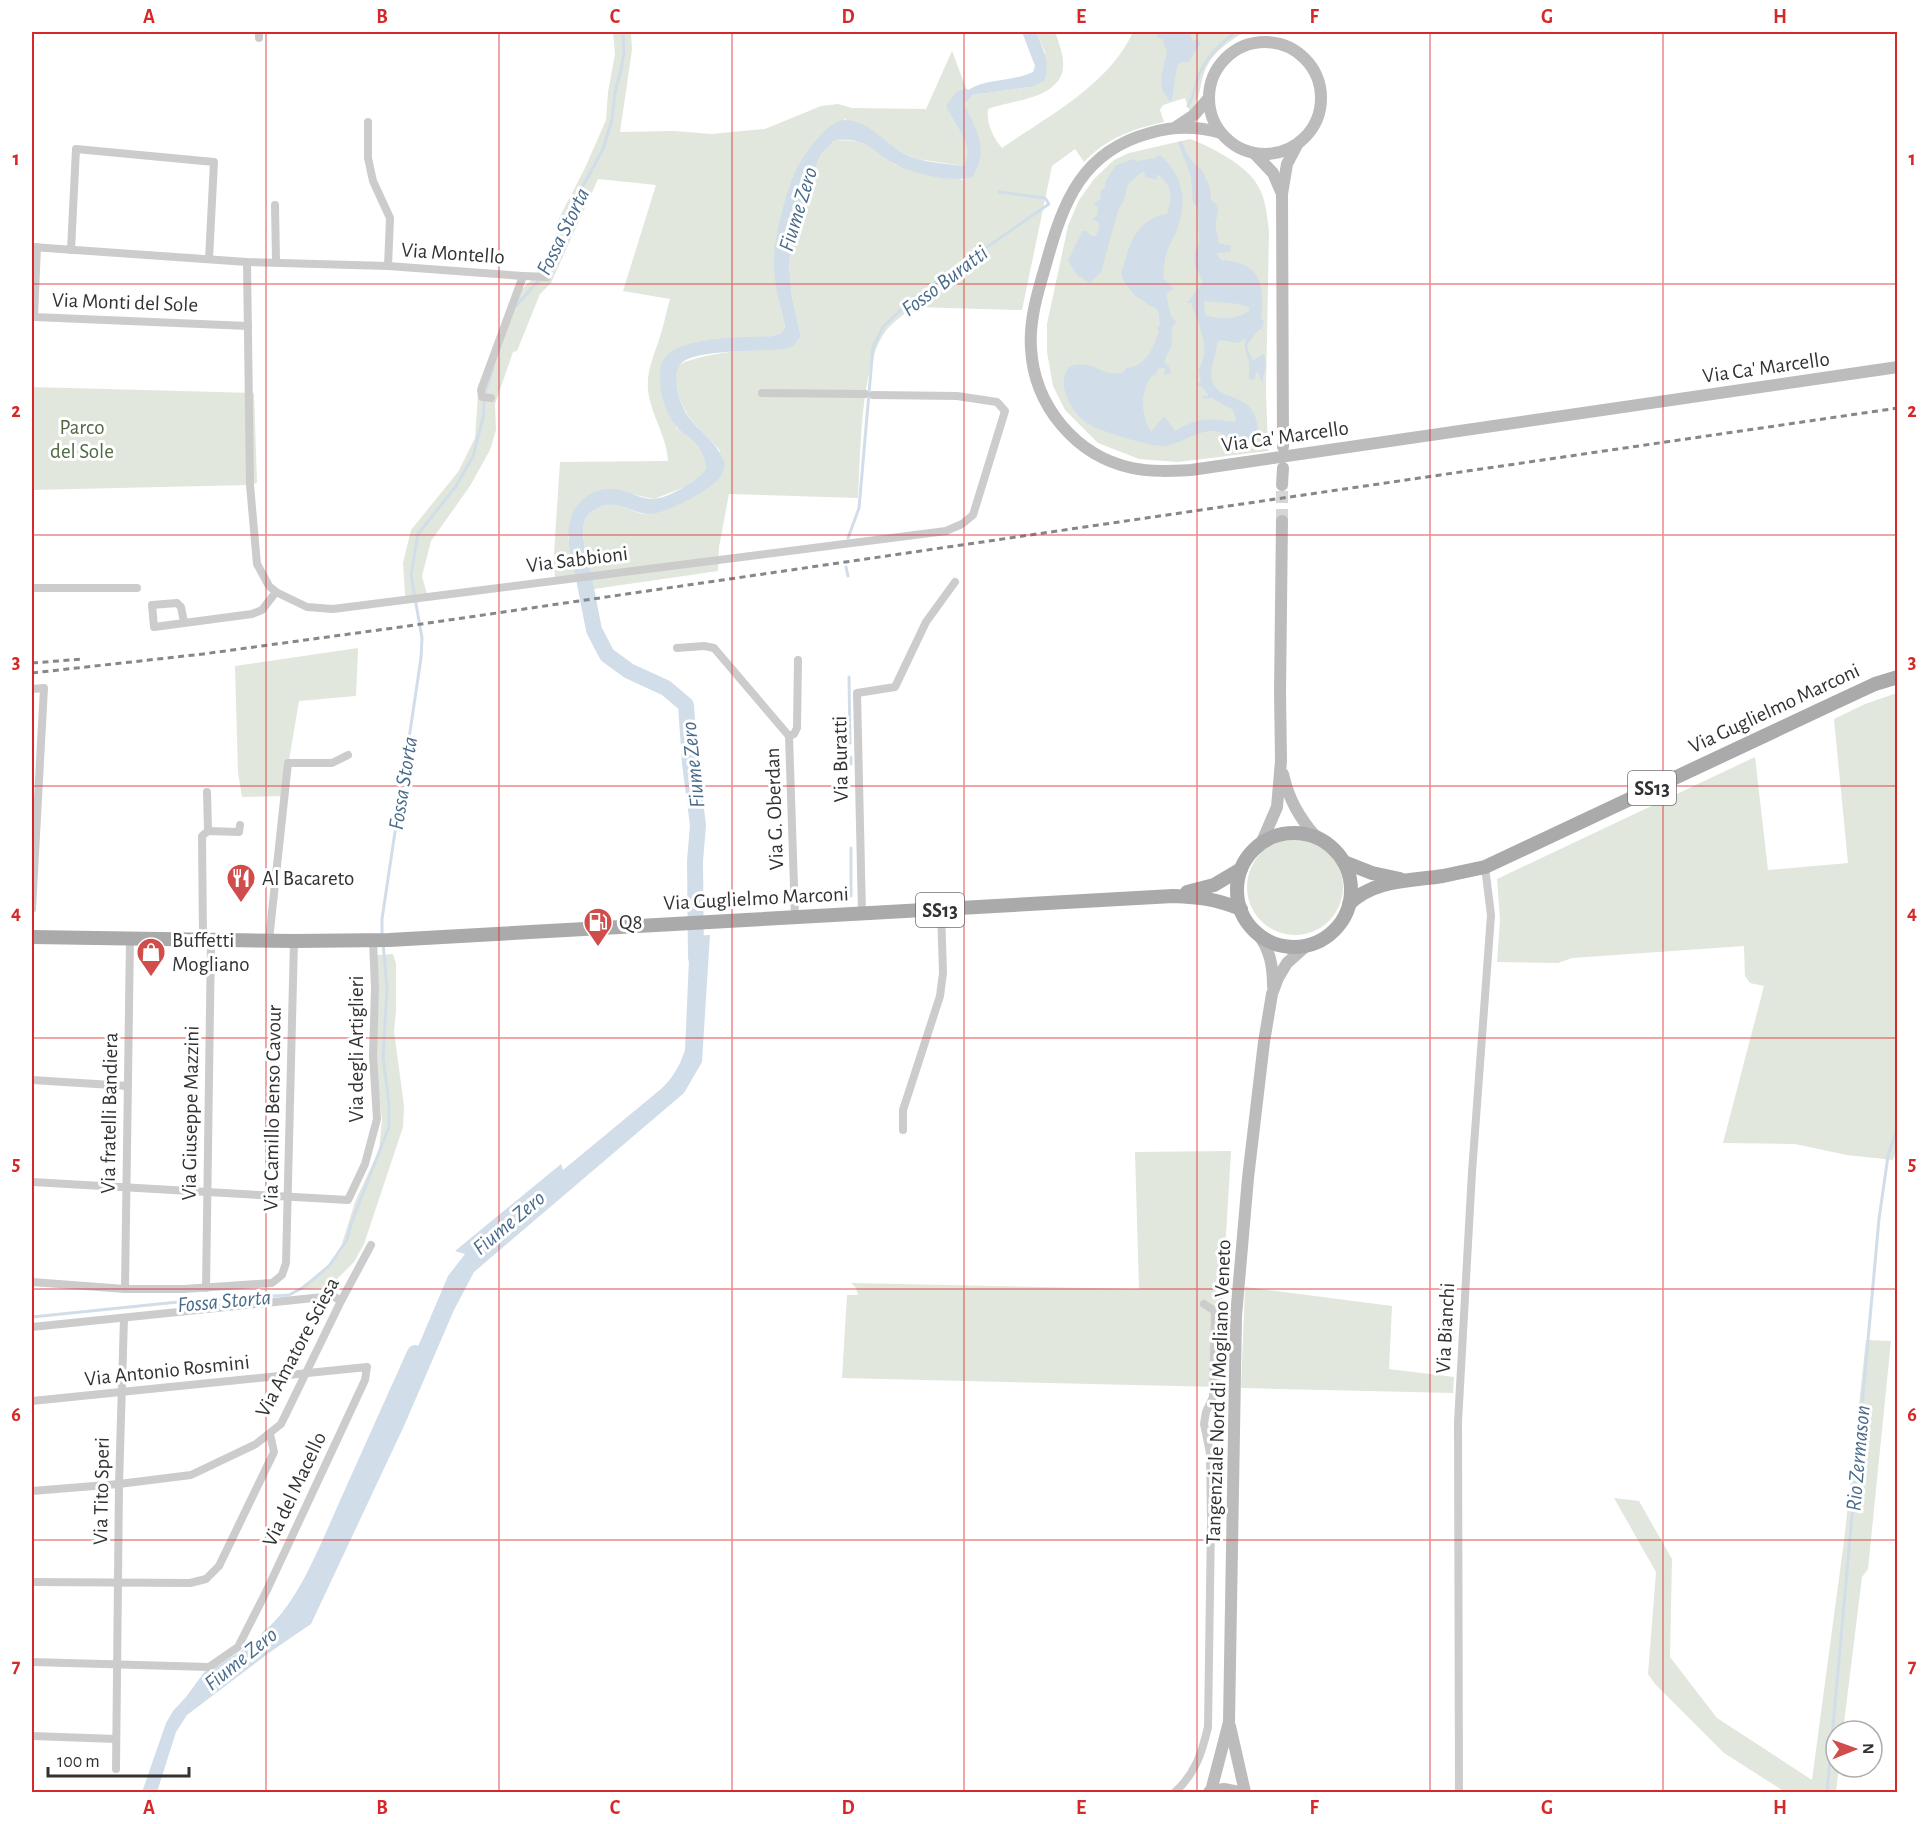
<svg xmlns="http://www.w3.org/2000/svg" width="1929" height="1824" viewBox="0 0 1929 1824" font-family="'Alegreya Sans',sans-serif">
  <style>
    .green { fill: #e1e7dc }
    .water { fill: #d1dee9; fill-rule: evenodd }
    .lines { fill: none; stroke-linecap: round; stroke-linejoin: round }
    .stream { stroke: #d1dee9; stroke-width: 3 }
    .river { stroke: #d1dee9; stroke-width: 16 }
    .secondary-tunnel { stroke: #d6d6d6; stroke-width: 12; stroke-dasharray: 12 6; stroke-linecap: butt }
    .minor { stroke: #ccc; stroke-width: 8 }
    .secondary { stroke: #bcbcbc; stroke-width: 12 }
    .primary { stroke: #aaa; stroke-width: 14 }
    .rail { stroke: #878787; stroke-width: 3; stroke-dasharray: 6 4.5; stroke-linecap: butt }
    .grid { fill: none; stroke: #d62828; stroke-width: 1.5; stroke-opacity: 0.55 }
    .labels { text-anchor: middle; stroke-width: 6; stroke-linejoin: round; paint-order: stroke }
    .shield { fill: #fff; stroke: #707070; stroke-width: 1.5 }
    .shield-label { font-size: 20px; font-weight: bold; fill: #323232 }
    .street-label { font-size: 21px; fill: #323232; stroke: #fff }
    .park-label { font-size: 21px; fill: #526944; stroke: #fff }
    .poi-label { font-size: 21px; fill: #323232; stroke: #fff; text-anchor: start }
    .water-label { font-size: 22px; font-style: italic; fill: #496b8b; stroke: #fff }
    .neatline { fill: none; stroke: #d62828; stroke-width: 2 }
    .grid-label { font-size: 20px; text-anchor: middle; font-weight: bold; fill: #d62828 }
  </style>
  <rect width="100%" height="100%" fill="#fff"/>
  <g class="green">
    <path d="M613 32H631L632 50 620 132 674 131 711 134 765 129 821 106 838 104 852 108 926 109 952 51 966 88 957 91 949 113C959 129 974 147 963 166L917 159 905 154 845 119 795 174 788 196 778 231 780 305 785 327 781 333 772 336 675 349 676 428C696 442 703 443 706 469L701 476 685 487 654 499 607 489 568 537 576 578 555 582 554 553 560 462 668 461C667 436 650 414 648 389 646 369 657 349 662 330 665 320 667 309 670 299L623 291 656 185 598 179 551 283 540 294 517 351 513 352 495 404 496 430 490 450 470 486 431 541 422 576 428 598 407 600 405 594 403 563 411 530 458 472 475 438 478 394 517 287 523 288 535 277 559 227 555 226 585 168 606 120 608 92 615 54Z"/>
    <path d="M1036 32H1055C1059 43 1066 61 1062 73 1053 100 1011 100 988 109 986 123 993 137 1002 148 1048 116 1109 85 1133 32H1244C1229 42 1214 51 1206 68 1199 84 1202 96 1190 113L1185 98 1163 105 1160 110 1164 122C1132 129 1107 138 1084 162L1075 149 1052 166 1022 310 913 307C904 315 891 323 885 332 860 368 861 453 858 498L729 494 719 547 718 571 594 589C593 569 578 540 585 520 587 515 593 510 598 508 619 497 635 517 651 514 667 510 684 500 699 494L720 451C710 438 695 427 686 412 680 402 672 379 677 368 684 353 777 347 795 345L801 336 792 297 789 262 810 181 821 154 835 140 862 141 896 165 963 180 978 135 965 104 973 95 1031 87 1045 52Z"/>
    <path d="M1190 139C1210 146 1248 166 1258 186 1266 199 1267 217 1269 231L1266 390 1268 451 1178 462 1139 459 1098 443 1065 410 1053 386 1047 352V324L1068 226 1079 200 1094 179 1114 160 1129 153Z"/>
    <path d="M32 387 254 393 257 483 248 485 32 490Z"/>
    <path d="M358 648 356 696 299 701 283 796 242 797 238 772 235 666Z"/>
    <path d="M1897 693 1898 1146 1893 1160 1847 1155 1795 1144 1723 1143 1764 986 1750 983 1745 976 1744 946 1572 958 1558 963 1497 962 1500 920 1497 879 1755 757 1768 870 1848 863 1834 719 1865 704Z"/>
    <circle cx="1295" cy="887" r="48"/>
    <path d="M393 954 396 964V1011L394 1031 404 1106 403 1127 364 1244 354 1262 328 1288 301 1289 303 1285 323 1272 340 1250 355 1202 379 1150 382 1120 377 1077V955Z"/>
    <path d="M1231 1151 1223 1285 1221 1387 842 1378 847 1295H858L856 1288 851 1283 1139 1289 1135 1152Z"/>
    <path d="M1245 1287 1392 1306 1389 1369 1454 1377 1453 1393 1241 1388Z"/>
    <path d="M1866 1340 1891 1341 1868 1569 1862 1577 1843 1731H1836V1767H1839L1836 1792H1785L1724 1753 1655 1684 1648 1674 1656 1572 1614 1498 1639 1501 1672 1559 1670 1657 1717 1718 1812 1780 1844 1541Z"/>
  </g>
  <g class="water">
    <path d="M1022 32H1036C1043 49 1051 63 1044 81L1031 87 973 95 965 104C977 133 989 147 973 177 954 183 912 174 895 164 868 149 870 138 835 140L821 154 810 181 789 262 792 297 801 336 795 345 785 349C761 351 703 350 684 361 669 370 679 401 686 413 699 433 716 439 725 464 724 468 722 474 720 477 712 490 666 513 651 514 633 515 617 498 598 508 593 510 587 515 585 520 578 541 593 569 594 589L580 591C572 562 556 519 586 497 592 493 599 489 607 489 622 487 636 498 651 499 666 500 698 481 706 469 704 453 700 445 686 435 683 433 678 430 676 426 666 413 660 396 660 379 660 373 660 366 663 361 674 335 747 338 772 336L781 333 785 327C781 308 775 288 774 268 772 244 785 196 794 174 802 158 827 118 846 120 871 122 884 143 905 154 922 163 944 163 963 166 976 144 954 126 946 106L957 91 966 88 968 90C987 78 1012 82 1033 72L1035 66Z"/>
    <path d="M1157 32H1190L1192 41 1198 39 1200 44 1189 62H1181L1177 66 1172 100 1169 101C1168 98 1166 96 1164 93 1157 79 1166 63 1167 49L1164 46 1163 40 1157 37Z"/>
    <path d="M1182 141 1185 150 1194 164 1202 170 1210 188 1211 200C1222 207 1217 211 1216 222 1215 228 1218 237 1219 243L1231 246 1230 252 1216 253 1221 260C1260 263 1265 282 1261 318L1264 322 1262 329H1259L1246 346 1245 339 1238 343 1221 340 1217 342C1217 355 1209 368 1212 380 1217 405 1260 387 1258 438L1252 442C1246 442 1239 442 1234 440 1226 436 1222 431 1213 431 1196 430 1180 446 1160 446 1150 446 1100 431 1090 425 1072 414 1055 385 1069 367 1094 357 1099 379 1124 372L1126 368C1146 367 1153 348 1159 331L1157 329 1160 325 1158 310C1139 299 1130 295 1121 274 1129 246 1134 220 1167 214 1172 197 1174 184 1156 174L1158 180 1146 177 1143 171 1128 184 1124 200 1118 211 1101 272 1090 283 1077 275 1068 261C1073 250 1077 241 1083 231H1087L1091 236H1096L1100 227 1098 222 1092 220 1097 215 1098 207 1093 204 1100 200 1101 190 1106 187 1105 182 1116 165 1134 159 1137 161 1155 158 1160 155C1183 175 1188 201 1177 229 1175 236 1170 243 1167 251 1164 259 1164 270 1163 279L1167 281 1173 289 1166 294 1171 316 1176 322 1172 328V344L1164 362 1169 366 1171 373 1163 375 1166 368H1159L1155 375 1152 376C1139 393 1141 414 1151 432L1163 417 1166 418 1175 431C1198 417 1209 418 1234 422L1236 419 1233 410 1212 398 1203 399 1204 395 1208 397V395L1202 387 1197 384 1201 382 1198 370C1212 350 1199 326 1192 306L1193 303H1187L1203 282C1197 271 1189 257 1199 245L1198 207 1193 203 1191 176 1178 142ZM1204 301 1239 304 1249 307V311C1236 320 1220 320 1205 315Z"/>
    <path d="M1248 351 1253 360 1264 354 1266 366 1262 382 1258 372 1255 373 1256 377 1253 380 1249 379V361L1246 353Z"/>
    <path d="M710 935 702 1062 684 1093 474 1272 454 1310 404 1426 311 1624 273 1650 187 1715 176 1732 157 1792H142L166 1723 173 1711 186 1697 205 1671 219 1665 295 1615 380 1436 448 1276 465 1254 455 1251 561 1164 563 1170 661 1089C673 1078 680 1065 685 1050L690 936Z"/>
  </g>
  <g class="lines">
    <g class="stream">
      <path d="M1188 106C1194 96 1195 86 1199 75 1207 56 1220 44 1236 32"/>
      <path d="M516 306 538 281 563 223 603 149 612 120 615 92 621 70 624 52 623 32"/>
      <path d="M1246 346 1247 351"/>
      <path d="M848 538 859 508 873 347 883 327 912 299 1049 204 1045 198 999 192"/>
      <path d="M846 567 848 576"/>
      <path d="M849 677 850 743"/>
      <path d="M851 757V764"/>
      <path d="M801 900 851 896V848"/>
      <path d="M697 909 789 900"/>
      <path d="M382 936V919L421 658 422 638 411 575 418 534 456 486 473 456 483 418 485 392 493 369"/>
      <path d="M32 1317 178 1302 289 1295 304 1287 329 1266 347 1240 352 1221 389 1127V1104L383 1057 387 988 383 943"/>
      <path d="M1827 1792 1879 1219 1888 1156 1898 1126"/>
    </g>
    <g class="river">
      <path d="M582 568 594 630 607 655 629 671 666 688 686 705 690 763 698 825 695 861 696 958"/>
      <path d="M268 1638C305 1610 330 1542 349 1500 371 1451 393 1402 415 1353"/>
    </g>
    <path class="secondary-tunnel" d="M1282 521V485"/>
    <g class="minor">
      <path d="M259 32V38"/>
      <path d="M368 122V158L373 181 390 218 388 266"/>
      <path d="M275 205 276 261"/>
      <path d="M32 247 247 262 388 266 523 276 481 390 482 397 491 398"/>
      <path d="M37 247 34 317 248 326"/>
      <path d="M71 250 76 149 214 162 209 259"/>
      <path d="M247 262 250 485 257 564 269 586 276 592 307 607 333 609 946 531 962 524 973 515 1005 411 997 402 957 396 873 395"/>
      <path d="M523 276 547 277"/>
      <path d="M762 393 865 394"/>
      <path d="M32 588H137"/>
      <path d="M184 622 181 607 177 603 152 605 154 627 252 614 262 610 276 592"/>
      <path d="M677 648 704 646 714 648 789 736 795 917"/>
      <path d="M32 689 44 688 32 909"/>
      <path d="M789 736 794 734 797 728 798 660"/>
      <path d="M208 831 239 832 240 825"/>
      <path d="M862 913 857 693 895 687 926 622 955 582"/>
      <path d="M203 939 202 836 208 831 207 792"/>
      <path d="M269 940 288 763H332L348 755"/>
      <path d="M32 1080 128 1086"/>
      <path d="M903 1130V1110L940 996 943 973 941 910"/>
      <path d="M32 1182 348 1200 365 1164 377 1119 373 1056 375 987 373 941"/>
      <path d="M32 1282 125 1289H184L272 1283 282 1275 286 1263 294 941"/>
      <path d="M206 1288 211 940"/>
      <path d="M125 1289 130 938"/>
      <path d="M32 1327 333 1296 341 1301"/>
      <path d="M32 1401 367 1367 365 1380 266 1592 238 1647 209 1667 32 1662"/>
      <path d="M32 1491 119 1484 191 1475 256 1444 281 1424 341 1301 371 1245"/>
      <path d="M32 1582 190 1583 206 1579 219 1566 274 1452 270 1434"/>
      <path d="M32 1736 116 1739"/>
      <path d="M116 1769 119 1484 124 1318"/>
      <path d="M1175 1792C1195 1774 1202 1753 1208 1727L1211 1521 1210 1453 1204 1424 1206 1412 1213 1397 1215 1311 1204 1304"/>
      <path d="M1459 1792 1458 1422 1472 1172 1491 915 1485 867"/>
    </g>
    <g class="secondary">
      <circle cx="1265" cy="98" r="56"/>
      <path d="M1176 127 1194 115 1209 98"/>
      <path d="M1221 133C1197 126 1174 126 1150 133 1082 151 1063 202 1046 264 1038 291 1029 320 1031 348 1034 406 1076 456 1132 468 1151 472 1171 471 1191 470L1898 367"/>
      <path d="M1255 154 1273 173 1282 194"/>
      <path d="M1283 447 1282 194 1287 164 1297 145"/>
      <path d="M1282 485 1283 468"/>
      <path d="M1283 774C1289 800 1299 817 1316 837"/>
      <path d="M1261 844 1277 807 1281 761 1280 692 1282 521"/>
      <path d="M1257 933C1270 949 1273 966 1273 986"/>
      <path d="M1230 1726 1245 1792"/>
      <path d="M1211 1791 1229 1722 1236 1316 1248 1178 1264 1042 1272 994 1278 978 1287 963 1306 946"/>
      <path d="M1209 1792 1224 1789 1239 1792"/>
    </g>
    <g class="primary">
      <circle cx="1294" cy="890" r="57"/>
      <path d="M1344 862 1372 873 1400 879"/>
      <path d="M1187 892 1214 885 1241 869"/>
      <path d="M1349 904C1374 879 1411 881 1443 876 1457 873 1471 870 1485 867L1832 704 1875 684 1898 677"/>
      <path d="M32 937 294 941 389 940 1173 896C1201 897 1215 899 1241 909"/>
    </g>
    <g class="rail">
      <path d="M32 663 83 659"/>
      <path d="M32 673 203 654 408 626 1898 408"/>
    </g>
  </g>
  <path class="grid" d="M266 32V1792M499 32V1792M732 32V1792M964 32V1792M1197 32V1792M1430 32V1792M1663 32V1792M32 284H1898M32 535H1898M32 786H1898M32 1038H1898M32 1289H1898M32 1540H1898"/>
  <defs>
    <g id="restaurant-pin" transform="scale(1.5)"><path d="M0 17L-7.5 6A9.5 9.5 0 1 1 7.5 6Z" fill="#d14d4b" stroke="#fff"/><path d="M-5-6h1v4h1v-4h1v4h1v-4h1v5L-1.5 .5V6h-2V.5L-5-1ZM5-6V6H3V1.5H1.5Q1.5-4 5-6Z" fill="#fff"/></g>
    <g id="fuel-pin" transform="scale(1.5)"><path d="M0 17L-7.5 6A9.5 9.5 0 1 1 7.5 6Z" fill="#d14d4b" stroke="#fff"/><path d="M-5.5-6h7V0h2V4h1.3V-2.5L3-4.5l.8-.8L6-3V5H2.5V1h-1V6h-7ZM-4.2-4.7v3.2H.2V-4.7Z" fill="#fff"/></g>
    <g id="shop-pin" transform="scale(1.5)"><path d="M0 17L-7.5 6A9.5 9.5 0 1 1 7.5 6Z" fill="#d14d4b" stroke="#fff"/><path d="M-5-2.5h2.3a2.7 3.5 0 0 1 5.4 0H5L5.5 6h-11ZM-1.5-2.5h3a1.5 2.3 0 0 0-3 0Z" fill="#fff"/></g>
  </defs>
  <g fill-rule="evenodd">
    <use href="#restaurant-pin" x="241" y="878"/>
    <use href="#fuel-pin" x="598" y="922"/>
    <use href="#shop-pin" x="151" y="952"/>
  </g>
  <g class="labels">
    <g class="shield">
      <rect x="1628" y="771" width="48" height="34" rx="4.5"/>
      <rect x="916" y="893" width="48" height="34" rx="4.5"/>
    </g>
    <g class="shield-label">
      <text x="1652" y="795">SS13</text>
      <text x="940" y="917">SS13</text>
    </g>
    <g class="street-label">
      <text transform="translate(453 253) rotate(4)" y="7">Via Montello</text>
      <text transform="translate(125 302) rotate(2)" y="7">Via Monti del Sole</text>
      <text transform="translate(1766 367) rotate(-8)" y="7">Via Ca' Marcello</text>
      <text transform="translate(1285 436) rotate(-8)" y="7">Via Ca' Marcello</text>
      <text transform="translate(577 559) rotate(-7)" y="7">Via Sabbioni</text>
      <text transform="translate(1774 708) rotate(-25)" y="7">Via Guglielmo Marconi</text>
      <text transform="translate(840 759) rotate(-91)" y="7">Via Buratti</text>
      <text transform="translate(774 809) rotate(-92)" y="7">Via G. Oberdan</text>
      <text transform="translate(756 898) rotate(-3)" y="7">Via Guglielmo Marconi</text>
      <text transform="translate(356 1049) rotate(-90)" y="7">Via degli Artiglieri</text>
      <text transform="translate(272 1108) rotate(-89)" y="7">Via Camillo Benso Cavour</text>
      <text transform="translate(109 1113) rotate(-89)" y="7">Via fratelli Bandiera</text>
      <text transform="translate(190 1113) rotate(-89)" y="7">Via Giuseppe Mazzini</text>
      <text transform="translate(1445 1328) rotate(-87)" y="7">Via Bianchi</text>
      <text transform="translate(297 1347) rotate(-62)" y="7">Via Amatore Sciesa</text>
      <text transform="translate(167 1370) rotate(-6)" y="7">Via Antonio Rosmini</text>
      <text transform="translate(1218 1392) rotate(-88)" y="7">Tangenziale Nord di Mogliano Veneto</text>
      <text transform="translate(294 1489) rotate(-65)" y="7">Via del Macello</text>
      <text transform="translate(101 1491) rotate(-89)" y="7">Via Tito Speri</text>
    </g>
    <g class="park-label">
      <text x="82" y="434">Parco<tspan x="82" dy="24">del Sole</tspan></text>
    </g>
    <g class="poi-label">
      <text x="262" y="885">Al Bacareto</text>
      <text x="619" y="929">Q8</text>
      <text x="172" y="947">Buffetti<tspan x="172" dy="24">Mogliano</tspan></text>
    </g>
    <g class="water-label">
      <text transform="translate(797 209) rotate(-73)" y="8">Fiume Zero</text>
      <text transform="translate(562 231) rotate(-64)" y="8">Fossa Storta</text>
      <text transform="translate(944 280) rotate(-37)" y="8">Fosso Buratti</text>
      <text transform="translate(692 765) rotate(-96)" y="8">Fiume Zero</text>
      <text transform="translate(402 783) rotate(-81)" y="8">Fossa Storta</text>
      <text transform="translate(508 1222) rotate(-40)" y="8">Fiume Zero</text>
      <text transform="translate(224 1300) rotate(-5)" y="8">Fossa Storta</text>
      <text transform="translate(1857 1458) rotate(-85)" y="8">Rio Zermason</text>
      <text transform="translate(240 1658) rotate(-39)" y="8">Fiume Zero</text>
    </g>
  </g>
  <rect width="1929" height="1824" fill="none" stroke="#ffffff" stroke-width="66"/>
  <g transform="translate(1854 1749) rotate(89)"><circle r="28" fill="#ffffff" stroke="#adadad" stroke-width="1.5"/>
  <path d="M0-4.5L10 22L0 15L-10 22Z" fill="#d14d4b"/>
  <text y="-9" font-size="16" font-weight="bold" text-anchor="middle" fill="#323232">N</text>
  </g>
  <path d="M48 1767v9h141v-9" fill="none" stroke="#323232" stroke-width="3"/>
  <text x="57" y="1767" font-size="18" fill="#323232" stroke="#ffffff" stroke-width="4.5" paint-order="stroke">100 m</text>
  <rect x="33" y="33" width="1863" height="1758" class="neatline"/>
  <g class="grid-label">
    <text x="149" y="23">A</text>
    <text x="382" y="23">B</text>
    <text x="615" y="23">C</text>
    <text x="848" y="23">D</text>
    <text x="1081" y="23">E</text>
    <text x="1314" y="23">F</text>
    <text x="1547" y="23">G</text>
    <text x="1780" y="23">H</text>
    <text x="16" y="165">1</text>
    <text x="1912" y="165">1</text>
    <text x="16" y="417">2</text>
    <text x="1912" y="417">2</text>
    <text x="16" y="668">3</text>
    <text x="1912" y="668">3</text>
    <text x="16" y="919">4</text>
    <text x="1912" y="919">4</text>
    <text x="16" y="1170">5</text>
    <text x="1912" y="1170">5</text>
    <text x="16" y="1421">6</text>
    <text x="1912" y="1421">6</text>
    <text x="16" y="1672">7</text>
    <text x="1912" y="1672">7</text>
    <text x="149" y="1814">A</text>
    <text x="382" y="1814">B</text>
    <text x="615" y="1814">C</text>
    <text x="848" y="1814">D</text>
    <text x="1081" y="1814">E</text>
    <text x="1314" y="1814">F</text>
    <text x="1547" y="1814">G</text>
    <text x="1780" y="1814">H</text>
  </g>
</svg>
